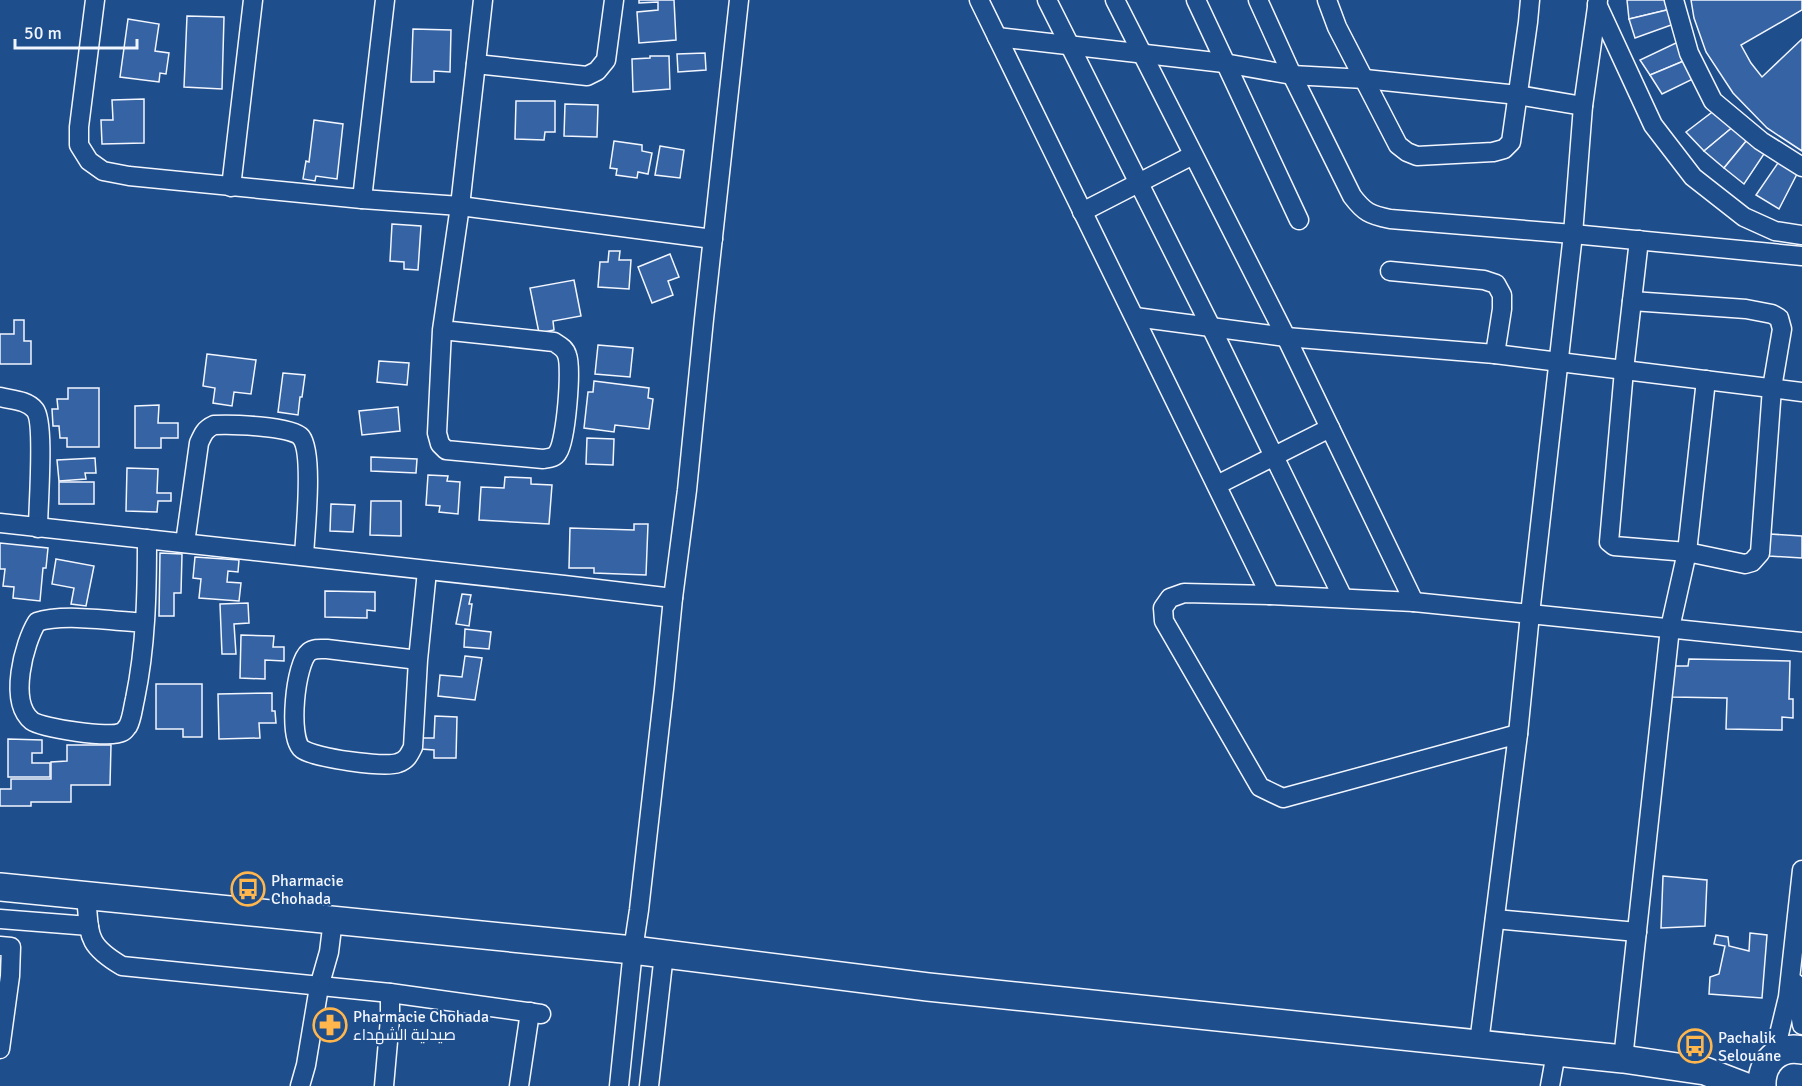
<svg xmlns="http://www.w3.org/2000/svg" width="1802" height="1086" viewBox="0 0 1802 1086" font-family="Signika,Cairo,sans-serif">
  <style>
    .building { fill: #3563a3; stroke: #f2f6ff; stroke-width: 1.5 }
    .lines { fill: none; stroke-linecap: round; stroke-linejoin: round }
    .minor-casing { stroke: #f2f6ff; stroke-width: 21 }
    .highway-casing { stroke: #f2f6ff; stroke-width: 30 }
    .minor { stroke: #1f4e8c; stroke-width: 18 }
    .highway { stroke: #1f4e8c; stroke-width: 27 }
    .labels { text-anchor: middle; stroke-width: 4.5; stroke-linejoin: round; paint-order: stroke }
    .poi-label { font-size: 16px; fill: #f2f6ff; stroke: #1f4e8c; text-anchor: start }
  </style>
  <rect width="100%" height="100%" fill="#1f4e8c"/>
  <g class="building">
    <path d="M639 0H674L676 40 639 43 637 12 658 10V2L639 3Z"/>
    <path d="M1627 0H1669L1671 9 1629 19Z"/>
    <path d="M1691 0H1802V10L1741 45 1751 63 1762 77 1802 39V151L1767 128 1733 93 1706 52 1694 18Z"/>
    <path d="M1671 9 1674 24 1635 38 1629 19Z"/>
    <path d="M187 16 224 17 222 89 184 87Z"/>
    <path d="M128 19 159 24 155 51 169 53 166 74 160 73 159 82 120 77Z"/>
    <path d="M413 29 451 30 450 72 434 71V82H411Z"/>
    <path d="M1678 42 1686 60 1650 75 1640 60Z"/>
    <path d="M705 53 706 70 678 72 677 54Z"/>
    <path d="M650 56H669L670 89 633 92 632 59 650 58Z"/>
    <path d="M1686 60 1695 78 1662 94 1650 75Z"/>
    <path d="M144 99V143L102 144 101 120H113L112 100Z"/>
    <path d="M516 101H555V132H545L544 140 515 139Z"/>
    <path d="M565 104 598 105 597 137 564 136Z"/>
    <path d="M1715 110 1734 126 1704 151 1686 132Z"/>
    <path d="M314 120 343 124 337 179 316 176 315 181 303 179 306 161 309 162Z"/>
    <path d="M1734 126 1747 140 1724 168 1704 151Z"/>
    <path d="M1747 140 1764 154 1744 184 1724 168Z"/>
    <path d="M614 141 642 145V151L652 153 648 174 638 172 637 178 616 175 617 169 610 168Z"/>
    <path d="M660 146 684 150 680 178 655 175Z"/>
    <path d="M1780 160 1797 174 1779 209 1756 195Z"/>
    <path d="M392 224 421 226 418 270 404 269V262L390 261Z"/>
    <path d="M609 251H620L619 260H631L629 289 598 287 600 262H608Z"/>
    <path d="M670 254 679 277 668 281 673 295 652 303 638 267Z"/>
    <path d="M574 280 581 316 553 321 554 330 539 333 530 288Z"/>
    <path d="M14 320H24V341H31V364H0V334H14Z"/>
    <path d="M598 345 633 348 630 377 595 374Z"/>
    <path d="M207 354 256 360 251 394 234 392 232 406 213 403 215 388 203 386Z"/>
    <path d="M379 361 409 363 407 385 377 382Z"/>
    <path d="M283 373 305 375 302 397H300L298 415 278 412Z"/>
    <path d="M594 381 649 388 648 398 653 399 649 429 615 425 614 432 584 428 588 392H593Z"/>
    <path d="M68 388H99V447H67V438H60L59 426H53L52 409H58L57 399H68Z"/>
    <path d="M159 405 158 423H178V438H161V448H135V406Z"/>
    <path d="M398 407 400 431 362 435 359 411Z"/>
    <path d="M587 438 614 439 613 465 586 464Z"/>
    <path d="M371 457 417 459 416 473 371 471Z"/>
    <path d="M95 458 96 473H85L86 479 59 481 57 460Z"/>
    <path d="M127 468 158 469 157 493H171V501H158L157 512 126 511Z"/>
    <path d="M428 475 448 476 447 481 460 482 458 514 439 512 440 506 426 505Z"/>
    <path d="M505 477 531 478V484L552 485 549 524 479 520 481 487 504 488Z"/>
    <rect x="59" y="482" width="35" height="22"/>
    <path d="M371 501H401V536L370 535Z"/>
    <path d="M331 504 355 505 353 532 330 531Z"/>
    <path d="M634 524H648L646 575 594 573V568H569L570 528 634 530Z"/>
    <path d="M1770 534 1802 536V558L1769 556Z"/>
    <path d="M0 543 48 548 46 568H43L40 601 13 598 14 587 3 586 5 569H0Z"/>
    <path d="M160 553 182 554 181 593H174V616H159Z"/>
    <path d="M195 557 239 560 238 572 228 571 227 582 241 583 239 601 199 598 201 579 193 578Z"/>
    <path d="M56 559 94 566 86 606 71 604 74 588 52 584Z"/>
    <path d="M325 591 375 592V611L367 610V618L325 617Z"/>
    <path d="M462 594 471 595 469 604H472L469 626 456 624Z"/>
    <path d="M248 603 249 623 234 624 236 654H222L220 604Z"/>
    <path d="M465 629 491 632 489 649 464 647Z"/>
    <path d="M241 635 274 636 273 647H284V661L265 660V679L240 678Z"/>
    <path d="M465 656 482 658 475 700 438 696 440 675 462 677Z"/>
    <path d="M1689 659 1790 661 1789 699H1793V718L1782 717V730L1726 729 1727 698 1672 697 1673 666H1688Z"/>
    <path d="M156 684H202V737H183V729H156Z"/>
    <path d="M272 693V711H275L276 723H259L260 738 219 739 218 694Z"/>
    <path d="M435 716 457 717 456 758H434V750L421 749V738H434Z"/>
    <path d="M8 739 42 740V753H32V763H50V777H8Z"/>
    <path d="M67 745H111L110 785H71V802H31V806H0V789H11V779H51V762L67 761Z"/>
    <path d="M1663 876 1707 880 1705 926 1661 928Z"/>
    <path d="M1750 933 1767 935 1762 998 1709 994 1710 977 1719 974 1725 946 1714 944 1716 935 1728 937 1729 946 1749 951Z"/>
  </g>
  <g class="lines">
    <g class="minor-casing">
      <g id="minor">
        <path d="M95 0 79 127V145L89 161 103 171 129 176 362 199 460 206 713 239"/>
        <path d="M979 0 1270 595"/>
        <path d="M1047 0 1211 327 1343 598"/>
        <path d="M1115 0 1286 337 1414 602"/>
        <path d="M1196 0 1299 220"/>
        <path d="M1258 0 1292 75 1352 196C1364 212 1370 215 1390 219L1573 234 1802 256"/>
        <path d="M1327 0 1337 27 1398 145 1407 152 1417 156 1493 152 1504 149 1511 142 1528 22 1530 0"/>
        <path d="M1674 0 1689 53 1713 101 1761 141 1802 167"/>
        <path d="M1597 4 1653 125 1693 177 1744 217 1775 231 1802 235"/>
        <path d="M997 37 1224 63 1292 75 1365 79 1518 95 1583 106"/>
        <path d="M476 64 587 76 597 71 606 60 614 0"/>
        <path d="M231 187 253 0"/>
        <path d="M362 199 385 0"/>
        <path d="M1082 212 1193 155"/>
        <path d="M1639 240 1624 370 1609 542 1614 546 1687 552 1706 380"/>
        <path d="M1390 271 1484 280 1496 284 1502 295V309L1495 354"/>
        <path d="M1135 317 1286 337 1495 354 1802 392"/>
        <path d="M442 330 554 342C560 346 565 348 567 355 572 368 566 440 558 452 555 458 549 458 543 459L446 450 440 444 437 433 442 330 460 206 483 0"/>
        <path d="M0 397C12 400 27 400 35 410 45 422 38 507 38 528"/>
        <path d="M1217 485 1330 428"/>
        <path d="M0 523 564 585 673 598"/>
        <path d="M185 543 199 443C203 434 205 429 214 425 229 424 292 426 301 437 314 453 305 533 304 556"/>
        <path d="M144 623C116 621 62 613 37 622 24 643 8 702 32 721 42 728 111 739 122 732 125 731 126 728 128 726 132 719 133 707 135 699 146 646 147 593 147 539"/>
        <path d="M418 660 327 649C321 649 314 648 309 652 295 663 288 738 302 749 314 758 385 768 398 763 407 760 409 755 413 747L418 660 427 571"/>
        <path d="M1518 734 1530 614 1573 234 1583 106 1598 0"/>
        <path d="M86 896C90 935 85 944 122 966L390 993 541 1014"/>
        <path d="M0 919 89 926"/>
        <path d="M1495 919 1637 932"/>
        <path d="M0 946 11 947 10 976 0 1049"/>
        <path d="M1795 983 1802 1025"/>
        <path d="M1479 1043 1518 734 1283 798 1260 787 1164 621 1163 608 1170 598 1184 593 1270 595 1414 602 1802 642"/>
        <path d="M1774 1055 1788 997 1802 870"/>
        <path d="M1623 1059 1670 628 1687 552 1745 564 1752 562 1760 553 1772 388 1782 329 1779 318 1772 314 1746 309 1632 301"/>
        <path d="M300 1086 306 1065 319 987 329 952 333 920"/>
        <path d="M384 1086 390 1019V993"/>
        <path d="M519 1086 530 1012"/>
        <path d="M619 1086 633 950 639 910 664 689 673 598 687 490 704 319 739 0"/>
        <path d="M649 1086 664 954"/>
        <path d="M1550 1086 1556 1053"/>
      </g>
    </g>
    <g class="highway-casing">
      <g id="highway">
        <path d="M0 887 633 950 928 987 1623 1059 1705 1071 1744 1086"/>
        <path d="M1762 1086C1761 1063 1778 1045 1802 1050"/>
      </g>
    </g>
    <use href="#minor" class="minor"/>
    <use href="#highway" class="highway"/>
  </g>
  <defs>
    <g id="bus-ring" transform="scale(1.725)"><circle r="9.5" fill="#1f4e8c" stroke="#ffb74d" stroke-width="1.5"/><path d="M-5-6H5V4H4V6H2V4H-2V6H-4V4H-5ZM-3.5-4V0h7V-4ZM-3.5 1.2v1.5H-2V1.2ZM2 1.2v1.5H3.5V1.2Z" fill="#ffb74d"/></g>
    <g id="pharmacy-ring" transform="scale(1.725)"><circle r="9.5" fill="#1f4e8c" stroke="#ffb74d" stroke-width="1.5"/><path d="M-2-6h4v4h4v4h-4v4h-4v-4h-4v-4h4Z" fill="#ffb74d"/></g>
  </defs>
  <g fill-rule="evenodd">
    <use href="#bus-ring" x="248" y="889"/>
    <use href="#pharmacy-ring" x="330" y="1025"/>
    <use href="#bus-ring" x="1695" y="1046"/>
  </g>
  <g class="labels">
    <g class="poi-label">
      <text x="271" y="886">Pharmacie<tspan x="271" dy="18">Chohada</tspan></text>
      <text x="353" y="1022">Pharmacie Chohada<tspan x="353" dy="18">صيدلية الشهداء</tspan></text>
      <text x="1718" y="1043">Pachalik<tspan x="1718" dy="18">Selouane</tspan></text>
    </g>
  </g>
  <path d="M15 39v9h122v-9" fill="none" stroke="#f2f6ff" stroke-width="3"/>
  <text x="24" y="39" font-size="18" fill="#f2f6ff" stroke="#1f4e8c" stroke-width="4.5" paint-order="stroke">50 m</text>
</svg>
